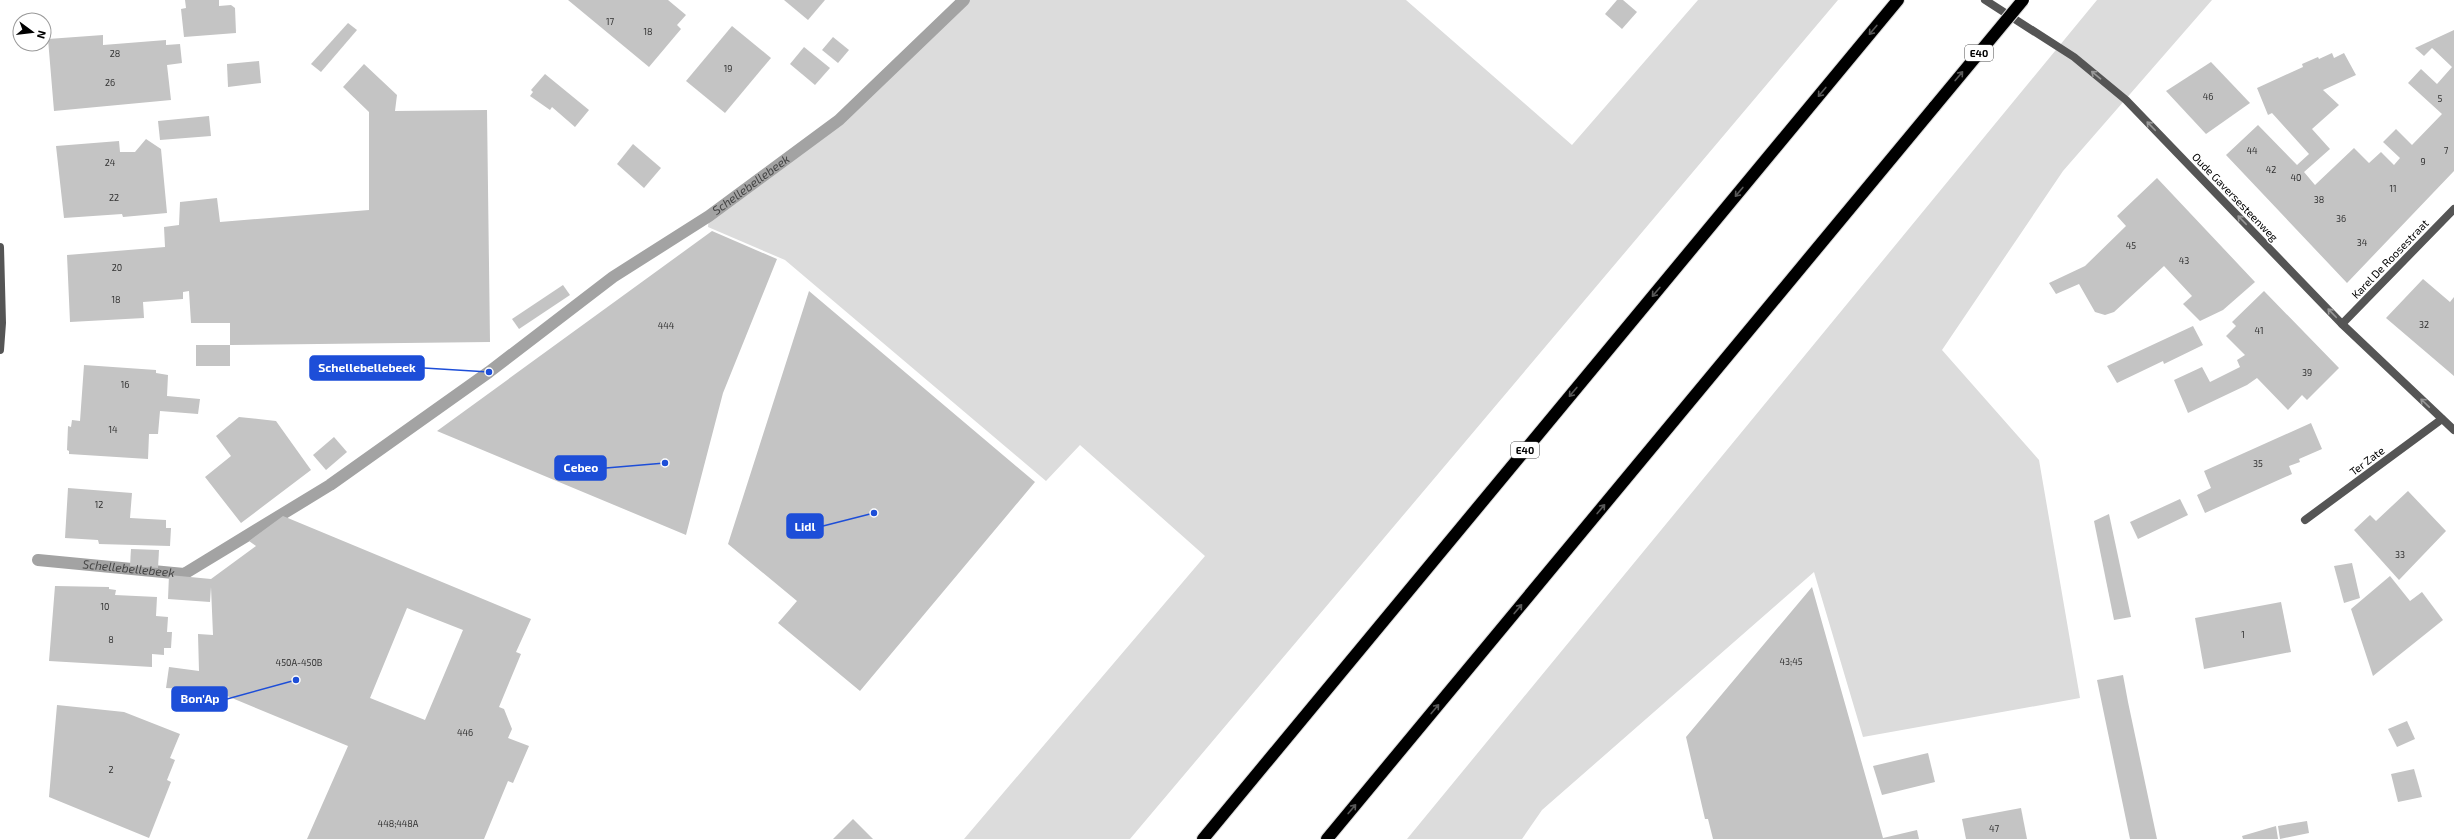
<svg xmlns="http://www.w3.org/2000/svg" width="2454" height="839" viewBox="0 0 2454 839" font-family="'Exo 2',sans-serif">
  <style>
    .green { fill: #dcdcdc }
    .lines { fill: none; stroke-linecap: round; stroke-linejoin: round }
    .stream { stroke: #a3a3a3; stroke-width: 12 }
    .building { fill: #c4c4c4; fill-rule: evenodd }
    .motorway-casing { stroke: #dbdbdb; stroke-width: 14 }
    .minor { stroke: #555; stroke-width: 8 }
    .motorway { stroke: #000; stroke-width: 12 }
    .motorway-bridge-casing { stroke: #dbdbdb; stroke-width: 14; stroke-linecap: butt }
    .motorway-bridge { stroke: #000; stroke-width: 12 }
    .oneway { stroke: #595959 }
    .oneway2 { stroke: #999 }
    .labels { text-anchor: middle; stroke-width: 3; stroke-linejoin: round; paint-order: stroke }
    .number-label { font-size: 9px; fill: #313131 }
    .shield { fill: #fff; stroke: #4c4c4c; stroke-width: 1 }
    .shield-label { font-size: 10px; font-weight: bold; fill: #000 }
    .street-label { font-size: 11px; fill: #000; stroke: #fff }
    .water-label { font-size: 12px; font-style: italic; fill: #444; stroke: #fff }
    .leader { fill: none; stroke: #1d4ed8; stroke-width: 1.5 }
    .callout-dot { fill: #1d4ed8; stroke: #fff; stroke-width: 1.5 }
    .callout { fill: #1d4ed8; stroke: #1d4ed8; stroke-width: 1.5 }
    .callout-label { font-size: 12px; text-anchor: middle; font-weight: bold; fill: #fff }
  </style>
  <rect width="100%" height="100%" fill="#fff"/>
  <g class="green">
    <path d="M964 0H1406L1572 145 1698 0H1838L1130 839H964L1205 556 1080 445 1046 481 785 260 708 227 709 216 839 120Z"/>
    <path d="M2097 0H2212L2063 171 1942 350 2039 460 2080 698 1863 737 1814 572 1542 810 1522 839H1407Z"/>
  </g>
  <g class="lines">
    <path class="stream" id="s1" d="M38 560 184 574 330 485 489 372 613 277 709 216 839 120 964 0"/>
  </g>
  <g class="building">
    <path d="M185 0H219V6L231 5 235 8 236 33 184 37 181 9 186 8Z"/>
    <path d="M568 0H668L686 15 677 25 681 29 649 67Z"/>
    <path d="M784 0H825L808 20Z"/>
    <path d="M1617 0H1623L1637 12 1622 29 1605 14Z"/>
    <path d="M348 23 357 30 321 72 311 64Z"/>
    <path d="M732 26 771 58 725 113 686 81Z"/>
    <path d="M2454 30V171L2347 283 2226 155 2258 125 2297 165 2309 154 2272 113 2268 115 2257 88 2303 67 2302 64 2318 57 2319 59 2332 53 2334 58 2344 53 2356 75 2323 90 2339 105 2312 129 2330 149 2304 172 2315 185 2354 148 2369 163 2381 152 2394 165 2400 158 2383 142 2396 129 2412 145 2442 114 2408 83 2421 69 2437 84 2452 67 2432 48 2424 56 2415 48Z"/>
    <path d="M103 35V45L166 40V45L180 44 182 63 167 65 171 100 54 111 48 39Z"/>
    <path d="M833 37 849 50 838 63 822 50Z"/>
    <path d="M804 47 830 68 815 85 790 64Z"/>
    <path d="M259 61 261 83 228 87 227 64Z"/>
    <path d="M2211 62 2250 103 2206 134 2166 91Z"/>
    <path d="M364 64 397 95 395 111 487 110 490 342 230 345V323H191L189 291 183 292V299L143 302 144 318 70 322 67 255 165 247 164 227 179 225 180 202 217 198 220 222 369 210V112L343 87Z"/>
    <path d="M545 74 589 110 575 127 552 107 550 110 530 96 533 92 531 90Z"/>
    <path d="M209 116 211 136 160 140 158 121Z"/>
    <path d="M146 139 161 149 167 213 123 217 122 214 64 218 56 146 119 141 120 152H135Z"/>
    <path d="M633 144 661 168 644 188 617 164Z"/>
    <path d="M2157 178 2255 282 2223 310 2200 321 2183 304 2192 296 2164 266 2114 312 2105 315 2095 312 2079 284 2056 294 2049 283 2085 266 2126 226 2117 216Z"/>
    <path d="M712 231 777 259 723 393 686 535 437 431Z"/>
    <path d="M2423 279 2450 302 2454 297V376L2386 318Z"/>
    <path d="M563 285 570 295 519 329 512 319Z"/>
    <path d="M809 291 1035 482 860 691 778 623 797 601 728 544Z"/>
    <path d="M2264 291 2339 368 2307 400 2302 395 2288 410 2257 378 2247 385 2188 413 2174 380 2202 367 2210 382 2240 367 2237 360 2245 355 2226 336 2236 326 2232 322Z"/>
    <path d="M2193 326 2203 345 2164 364 2163 361 2117 383 2107 366Z"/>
    <rect x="196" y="345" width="34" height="21"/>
    <path d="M84 365 156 370V373L168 375 167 396 200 399 198 414 160 411 158 434H149L148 459 69 454V451L67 450 68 426 71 427 72 420 80 421Z"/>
    <path d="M239 417 276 421 311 470 241 523 205 477 231 456 216 436Z"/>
    <path d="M2311 423 2322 449 2299 459 2300 462 2289 466 2292 474 2205 513 2197 495 2211 488 2204 471Z"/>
    <path d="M334 437 347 452 326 470 313 455Z"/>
    <path d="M68 488 132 493 130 518 166 520V528H171L170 546 99 544 98 540 65 538Z"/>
    <path d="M2408 491 2446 531 2399 580 2354 530 2370 515 2376 521Z"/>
    <path d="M2180 499 2188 515 2138 539 2130 522Z"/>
    <path d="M2109 514 2131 617 2114 620 2094 521Z"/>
    <path d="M283 516 531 619 516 652 521 654 499 707 504 709 512 729 508 738 529 746 513 783 508 781 484 839H307L348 746 215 691 166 688 169 667 199 671 198 634 213 635 211 587 210 602 168 599 169 575 211 579 256 546 249 541ZM407 608 463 630 425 720 370 698Z"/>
    <path d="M131 549 159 550 158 568 130 566Z"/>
    <path d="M2352 563 2360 598 2344 603 2334 566Z"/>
    <path d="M2390 576 2410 601 2422 592 2443 620 2373 676 2351 609Z"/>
    <path d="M55 586 109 587V589L116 590 115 595 157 597 156 616 168 617 167 632H172L171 648H164V655L152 654V667L49 661Z"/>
    <path d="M1812 587 1883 838 1917 830 1919 839H1713L1708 819H1705L1686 737Z"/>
    <path d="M2281 602 2291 652 2204 669 2195 618Z"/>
    <path d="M2123 675 2128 702 2157 839H2130L2097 680Z"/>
    <path d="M57 705 124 712 180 734 170 758 175 760 167 780 171 782 149 838 49 797Z"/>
    <path d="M2407 721 2415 739 2397 747 2388 729Z"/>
    <path d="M1928 753 1935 782 1882 795 1873 766Z"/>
    <path d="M2414 769 2422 797 2398 802 2391 774Z"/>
    <path d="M2021 808 2027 839H1966L1962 819Z"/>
    <path d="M853 819 873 839H833Z"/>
    <path d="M2307 821 2309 833 2280 839 2278 826Z"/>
    <path d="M2276 826 2278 839H2243L2242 836Z"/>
  </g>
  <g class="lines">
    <g class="motorway-casing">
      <g id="motorway">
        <path d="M1203 839 1898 0"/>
        <path d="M1327 839 1935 106"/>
      </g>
    </g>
    <g class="minor">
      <path d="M1985 0 2074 57 2126 100 2342 324 2454 430"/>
      <path d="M0 247 2 323 0 350"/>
      <path d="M2342 324 2454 209"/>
      <path d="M2305 520 2442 419"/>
    </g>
    <use href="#motorway" class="motorway"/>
    <g class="motorway-bridge-casing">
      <path id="motorway-bridge" d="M1935 106 2023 0"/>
    </g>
    <use href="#motorway-bridge" class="motorway-bridge"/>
  </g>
  <defs><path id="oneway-shaft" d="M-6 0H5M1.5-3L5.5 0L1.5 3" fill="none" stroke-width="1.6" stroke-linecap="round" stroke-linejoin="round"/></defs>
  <g class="oneway">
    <use href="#oneway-shaft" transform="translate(1873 30) rotate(130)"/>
    <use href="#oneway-shaft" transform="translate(1959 76) rotate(-50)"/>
    <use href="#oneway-shaft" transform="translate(1822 92) rotate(130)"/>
    <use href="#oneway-shaft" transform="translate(1739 192) rotate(130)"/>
    <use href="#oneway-shaft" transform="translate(1656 292) rotate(130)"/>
    <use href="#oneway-shaft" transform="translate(1573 392) rotate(130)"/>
    <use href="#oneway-shaft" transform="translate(1601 509) rotate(-50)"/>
    <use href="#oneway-shaft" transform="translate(1518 609) rotate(-50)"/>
    <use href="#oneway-shaft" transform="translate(1435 709) rotate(-50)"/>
    <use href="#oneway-shaft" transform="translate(1352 809) rotate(-50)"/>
  </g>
  <g class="oneway2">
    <use href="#oneway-shaft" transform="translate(2096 75) rotate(-140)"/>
    <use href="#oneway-shaft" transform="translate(2151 126) rotate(-134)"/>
    <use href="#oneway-shaft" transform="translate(2242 220) rotate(-134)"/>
    <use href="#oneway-shaft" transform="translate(2332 313) rotate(-134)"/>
    <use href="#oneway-shaft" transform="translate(2425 403) rotate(-136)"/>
  </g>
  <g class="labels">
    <g class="number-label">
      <text x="610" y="25">17</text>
      <text x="648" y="35">18</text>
      <text x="115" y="57">28</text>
      <text x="728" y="72">19</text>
      <text x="110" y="86">26</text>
      <text x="2208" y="100">46</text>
      <text x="2440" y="102">5</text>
      <text x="2252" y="154">44</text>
      <text x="2446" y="154">7</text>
      <text x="2423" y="165">9</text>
      <text x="110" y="166">24</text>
      <text x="2271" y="173">42</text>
      <text x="2296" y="181">40</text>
      <text x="2393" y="192">11</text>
      <text x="114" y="201">22</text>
      <text x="2319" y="203">38</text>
      <text x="2341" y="222">36</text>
      <text x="2362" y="246">34</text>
      <text x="2131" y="249">45</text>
      <text x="2184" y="264">43</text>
      <text x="117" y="271">20</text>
      <text x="116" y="303">18</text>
      <text x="2424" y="328">32</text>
      <text x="666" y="329">444</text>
      <text x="2259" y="334">41</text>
      <text x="2307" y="376">39</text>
      <text x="125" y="388">16</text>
      <text x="113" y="433">14</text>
      <text x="2258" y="467">35</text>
      <text x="99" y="508">12</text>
      <text x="2400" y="558">33</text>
      <text x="105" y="610">10</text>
      <text x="2243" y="638">1</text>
      <text x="111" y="643">8</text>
      <text x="1791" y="665">43;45</text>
      <text x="299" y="666">450A-450B</text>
      <text x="465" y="736">446</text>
      <text x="111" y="773">2</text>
      <text x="398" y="827">448;448A</text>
      <text x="1994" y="832">47</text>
    </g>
    <g class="shield">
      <rect x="1965" y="45" width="28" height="16" rx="3"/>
      <rect x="1511" y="442" width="28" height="16" rx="3"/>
    </g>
    <g class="shield-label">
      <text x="1979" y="57">E40</text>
      <text x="1525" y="454">E40</text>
    </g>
    <g class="street-label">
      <text transform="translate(2235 197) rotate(46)" y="4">Oude Gaversesteenweg</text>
      <text transform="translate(2390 259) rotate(-46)" y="4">Karel De Roosestraat</text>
      <text transform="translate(2367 461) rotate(-37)" y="4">Ter Zate</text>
    </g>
    <g class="water-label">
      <text dy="4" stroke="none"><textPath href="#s1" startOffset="835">Schellebellebeek</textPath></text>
      <text dy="4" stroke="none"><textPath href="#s1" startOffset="91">Schellebellebeek</textPath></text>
    </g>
  </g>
  <path class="leader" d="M489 372L424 368M665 463L606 468M874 513L823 526M296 680L227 699"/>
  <g class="callout-dot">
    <circle cx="489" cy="372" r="4"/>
    <circle cx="665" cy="463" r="4"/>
    <circle cx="874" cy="513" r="4"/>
    <circle cx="296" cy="680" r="4"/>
  </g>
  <g class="callout">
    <rect x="310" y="356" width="114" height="24" rx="4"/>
    <rect x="555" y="456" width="51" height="24" rx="4"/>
    <rect x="787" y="514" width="36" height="24" rx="4"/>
    <rect x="172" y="687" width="55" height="24" rx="4"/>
  </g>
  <g class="callout-label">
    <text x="367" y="372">Schellebellebeek</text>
    <text x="581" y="472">Cebeo</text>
    <text x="805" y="531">Lidl</text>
    <text x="200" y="703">Bon'Ap</text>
  </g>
  <g transform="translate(32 32) rotate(105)"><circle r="19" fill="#ffffff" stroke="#999999"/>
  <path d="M0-3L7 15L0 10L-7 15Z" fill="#000000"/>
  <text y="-6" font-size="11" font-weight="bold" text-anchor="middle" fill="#000000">N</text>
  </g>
</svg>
